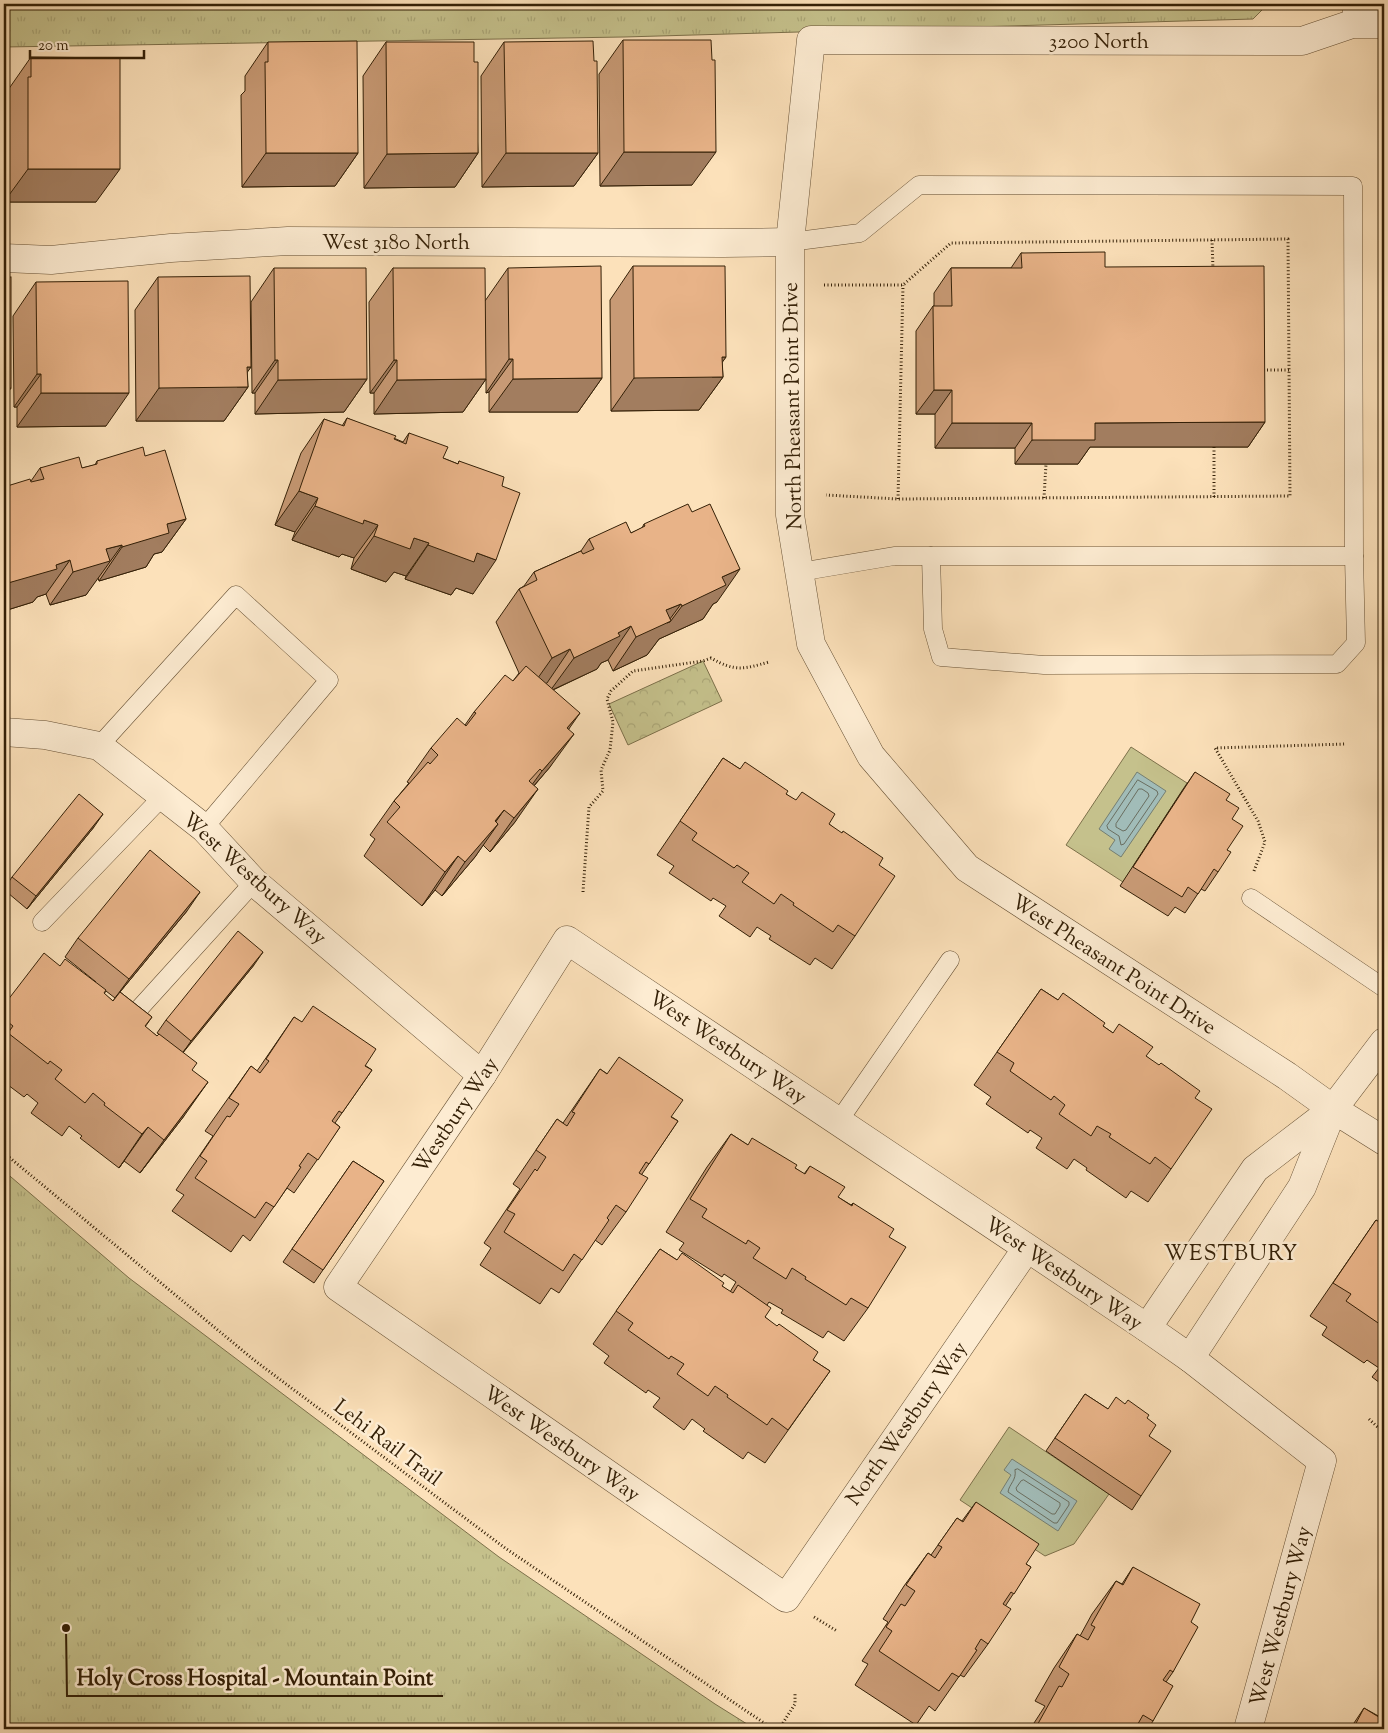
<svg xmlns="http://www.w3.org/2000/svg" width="1388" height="1733" viewBox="0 0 1388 1733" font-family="'Sorts Mill Goudy',serif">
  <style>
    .grass { fill: url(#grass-tufts); stroke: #7c704a }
    .park { fill: url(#park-crowns); stroke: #7c704a }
    .pitch { fill: #c5c18c; stroke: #7c704a }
    .water { fill: #a1bcb8; stroke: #757e71 }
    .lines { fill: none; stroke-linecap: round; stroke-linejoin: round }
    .shore { stroke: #6a6e60; stroke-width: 1 }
    .lane-casing { stroke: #665034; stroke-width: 19 }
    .street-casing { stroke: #665034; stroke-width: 29 }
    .path { stroke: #342007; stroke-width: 3; stroke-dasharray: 1 2.5; stroke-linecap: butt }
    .lane { stroke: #fdecd2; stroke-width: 18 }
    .street { stroke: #fdecd2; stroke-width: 28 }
    .wall { fill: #c89a75; stroke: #342007; fill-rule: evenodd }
    .shaded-wall { fill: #a27d5f; stroke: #342007 }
    .building { fill: #e8b388; stroke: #342007 }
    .labels { text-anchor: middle; stroke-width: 5; stroke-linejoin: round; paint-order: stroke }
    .street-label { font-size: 21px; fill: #342007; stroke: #fdecd2 }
    .neighbourhood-label { font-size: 22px; letter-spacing: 1px; fill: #342007; stroke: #fdecd2 }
    .leader { fill: none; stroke: #342007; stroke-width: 2 }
    .callout-dot { fill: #342007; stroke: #fdecd2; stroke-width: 2 }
    .callout-label { font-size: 22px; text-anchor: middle; font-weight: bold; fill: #342007; stroke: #fdecd2; stroke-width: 5; stroke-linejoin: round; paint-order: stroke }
  </style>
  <defs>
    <pattern id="grass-tufts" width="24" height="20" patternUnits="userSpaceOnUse" patternTransform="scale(1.25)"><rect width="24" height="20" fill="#c5c18c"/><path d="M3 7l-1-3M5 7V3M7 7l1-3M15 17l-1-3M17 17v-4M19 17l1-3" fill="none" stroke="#aaa677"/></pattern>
    <pattern id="park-crowns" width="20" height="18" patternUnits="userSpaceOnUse" patternTransform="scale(1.25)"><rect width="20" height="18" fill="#c5c18c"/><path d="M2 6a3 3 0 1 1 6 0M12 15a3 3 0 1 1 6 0" fill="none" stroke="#aaa677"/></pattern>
  </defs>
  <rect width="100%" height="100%" fill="#fce1ba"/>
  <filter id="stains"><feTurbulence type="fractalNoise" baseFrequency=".004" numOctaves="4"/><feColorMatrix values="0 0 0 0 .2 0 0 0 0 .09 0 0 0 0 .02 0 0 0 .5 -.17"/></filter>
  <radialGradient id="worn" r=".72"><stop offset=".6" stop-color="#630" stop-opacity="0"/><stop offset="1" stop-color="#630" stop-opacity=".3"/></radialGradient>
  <g class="grass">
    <path d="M4 4H1268L1253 19 624 37 4 47Z"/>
    <path d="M4 1171 129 1278 499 1557 715 1704 755 1729H4Z"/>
  </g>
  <path class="park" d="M703 661 722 701 628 745 609 704Z"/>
  <g class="pitch">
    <path d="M1131 747 1187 783 1123 882 1066 845Z"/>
    <path d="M1009 1427 1109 1494 1074 1544 1045 1556 960 1500Z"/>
  </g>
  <g class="water">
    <path d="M1137 772 1166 791 1121 857 1109 849 1115 840 1099 829Z"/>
    <path d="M1012 1459 1077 1501 1058 1531 1000 1493 1011 1475 1004 1470Z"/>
  </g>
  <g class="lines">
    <g class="shore">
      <path d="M1138 780 1157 791 1158 794 1124 844 1121 845 1119 836 1108 829 1107 826Z"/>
      <path d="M1139 789H1142L1148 793 1149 796 1126 830 1123 831 1116 827V824Z"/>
      <path d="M1018 1469 1069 1502V1505L1057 1523H1054L1008 1492C1009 1484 1017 1480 1015 1470Z"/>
      <path d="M1024 1480 1060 1503V1506L1055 1514H1052L1017 1491 1016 1488 1021 1481Z"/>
    </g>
    <g class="lane-casing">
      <g id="lane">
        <path d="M1352 24V4"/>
        <path d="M790 242 860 233 919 185 1353 186 1354 556H894L799 572"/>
        <path d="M931 556 933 629 941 657 1044 665 1337 664 1356 643 1354 556"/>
        <path d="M99 746 236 595 329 680 204 828"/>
        <path d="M1251 898 1384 988"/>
        <path d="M42 922 163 796"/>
        <path d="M138 1010 254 882"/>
        <path d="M838 1122 950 960"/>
      </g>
    </g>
    <g class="street-casing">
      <g id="street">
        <path d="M1384 24H1352L1302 41 811 40 790 242V515L811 644 871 756 967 868 1287 1076 1333 1109 1384 1141"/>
        <path d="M4 258 51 260 171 248 288 241 723 243 790 242"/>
        <path d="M4 732 45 735 99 746 204 828 254 882 482 1075"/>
        <path d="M1027 1248 786 1598 338 1287 482 1075 567 940 1147 1328 1190 1358 1322 1461 1248 1729"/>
        <path d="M1147 1328 1255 1169 1332 1110"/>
        <path d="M1190 1358 1302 1187 1333 1109 1384 1042"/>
      </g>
    </g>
    <g class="path">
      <path d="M1212 240 1213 270"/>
      <path d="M824 285H903L951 243 1288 239 1290 496 898 499 826 495"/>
      <path d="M1260 370H1289"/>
      <path d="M1214 447V497"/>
      <path d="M1044 498 1046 464"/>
      <path d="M898 499 903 285"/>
      <path d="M1254 871 1265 842 1258 821 1215 748 1346 744"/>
      <path d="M583 892 589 807 603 791 601 770 610 750 613 722 607 699 611 691 633 671 703 661 711 658C735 672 744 669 769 662"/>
      <path d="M4 1153 254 1360 505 1548 773 1729"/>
      <path d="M1369 1419 1384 1433"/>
      <path d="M814 1617 837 1631"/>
      <path d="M779 1729 795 1704V1692"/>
    </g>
    <use href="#lane" class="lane"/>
    <use href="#street" class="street"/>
  </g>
  <g class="wall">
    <path d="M623 40 692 185 600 186 599 74Z"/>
    <path d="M268 42 358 153 335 186 242 187 241 95 245 91V76Z"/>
    <path d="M386 42 474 62 478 153 455 187 364 188 363 76Z"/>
    <path d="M504 42 598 153 574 186 482 187 481 76Z"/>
    <path d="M31 57 96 202H4L5 111 8 106V90Z"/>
    <path d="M1021 253 1105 267 1265 422 1248 447H1090L1078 464H1015V448H935V414H916V331L933 306H934V293L951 268H1011Z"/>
    <path d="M633 266 726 357 722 362 723 377 699 410 611 411 610 300Z"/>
    <path d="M274 268 367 379 344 412 255 414V393H252L251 302Z"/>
    <path d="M393 268 485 301 508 268 602 378 578 412H489V392L486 393V379L463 412 374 414V393H370L369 302Z"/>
    <path d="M158 277 251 367 247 372 248 387 224 421H136L135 310Z"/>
    <path d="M36 282 106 426 17 427V407H14L13 316Z"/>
    <path d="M347 418 403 442 409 433 443 458 458 464 459 461 502 486 473 594 456 588 451 595 405 579 406 576 394 572 386 582 351 569 354 558 342 554 339 557 292 540 295 532 275 525 301 453 324 419 342 426Z"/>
    <path d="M145 456 186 519 162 552 154 554 146 567 99 581 98 578H97L86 595 50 605 46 594 37 597 33 602 4 611V487L31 481 40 468H82L95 465 97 461Z"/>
    <path d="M644 524 717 602 713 604 703 619 659 639 647 655 613 671 608 660 601 663 597 669 553 690 569 729 550 767 534 786 515 822 490 852 483 845 475 857 442 896 435 890 422 906 364 856 375 839 370 835 394 801 409 783 407 782 431 748 465 725 474 712 513 681 519 673 496 622 519 589 524 586 534 572 581 551 589 539 631 533 642 528Z"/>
    <path d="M723 758 740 769 786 794 829 824 879 865 855 936 832 969 815 958 810 965 769 939 771 936 757 927 750 937 719 916 726 906 713 898 711 901 669 873 674 866 657 855Z"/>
    <path d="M1195 772 1226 800 1227 850 1218 872 1205 891 1201 889 1185 913 1175 907 1168 916 1120 886 1182 791Z"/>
    <path d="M94 827 27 909 8 893V883L12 877Z"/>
    <path d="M187 911 120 992 152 1017 145 1027 157 1036 159 1034 157 1033 166 1020 254 965 183 1052 192 1071 184 1116 140 1173 124 1161 119 1168 80 1138 82 1136 69 1126 62 1136 31 1113 38 1103 27 1094 24 1097 4 1082V1005L60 966 96 982 65 957 78 938ZM106 991 115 998 113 1001 104 994Z"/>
    <path d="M1041 989 1058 1000 1103 1026 1146 1056 1195 1098 1171 1169 1148 1202 1131 1191 1126 1198 1086 1170 1087 1168 1074 1159 1067 1169 1036 1148 1042 1138 1030 1130 1028 1133 986 1104 991 1097 974 1085Z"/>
    <path d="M294 1017 372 1070 335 1123 340 1127 294 1193 287 1188 250 1241 243 1235 231 1252 172 1211 184 1195 176 1190 213 1136 205 1131 251 1066 257 1071Z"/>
    <path d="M600 1069 678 1121 642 1174 626 1212 602 1245 595 1240 559 1293 551 1288 540 1304 480 1265 491 1248 484 1243 520 1189 513 1184 557 1119 563 1123Z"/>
    <path d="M731 1134 748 1145 795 1168 804 1174 810 1166 838 1197 851 1205 853 1203 889 1237 868 1308 844 1341 828 1331 823 1338 781 1313 783 1310 769 1302 767 1305 765 1317 813 1360 830 1371 765 1463 748 1452 743 1459 703 1431 705 1429 692 1419 684 1430 653 1407 660 1398 648 1390 646 1393 604 1363 609 1356 593 1344 660 1249 677 1260 722 1286 730 1292 736 1282 724 1274 722 1277 679 1250 684 1243 666 1232 707 1167Z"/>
    <path d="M353 1161 384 1181 314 1283 283 1262Z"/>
    <path d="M1376 1220 1384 1225V1386L1372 1377 1379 1368 1367 1360 1364 1363 1322 1335 1327 1327 1310 1316Z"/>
    <path d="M1085 1394 1108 1409 1147 1418 1149 1436 1141 1496 1132 1510 1046 1451Z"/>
    <path d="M976 1502 1026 1564 1031 1567 1006 1605 988 1644 964 1677 960 1675 935 1711 929 1706 916 1725 855 1685 868 1664 862 1661 888 1622 883 1619 904 1586 928 1553 931 1555 957 1518 962 1521Z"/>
    <path d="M1133 1567 1191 1622 1173 1672 1166 1682 1153 1721 1148 1729H1030L1036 1720 1045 1706 1035 1701 1054 1668 1077 1634 1080 1636 1092 1614 1116 1581 1122 1584Z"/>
    <path d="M1364 1708 1382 1718 1384 1714V1729H1350Z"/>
  </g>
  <g class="shaded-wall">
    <path d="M624 152H716L692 185 600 186Z"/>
    <path d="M266 153H358L335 186 242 187Z"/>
    <path d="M478 153 455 187 364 188 387 154Z"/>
    <path d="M506 153H598L574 186 482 187Z"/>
    <path d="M28 169H120L96 202H4Z"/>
    <path d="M722 357H726L712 377H723L699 410 611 411 634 378Z"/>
    <path d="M509 359H513L489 392 486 393Z"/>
    <path d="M275 360H278L255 393H252Z"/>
    <path d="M394 360H397L374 393H370Z"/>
    <path d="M247 367H251L237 387H248L224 421H136L159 388Z"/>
    <path d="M37 374H41L17 407H14Z"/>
    <path d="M602 378 578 412H489L513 379Z"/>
    <path d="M367 379 344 412 255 414 278 380Z"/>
    <path d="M486 379 463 412 374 414 397 380Z"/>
    <path d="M4 388H11L4 399Z"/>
    <path d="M934 390H952L935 414H916Z"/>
    <path d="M41 393H129L106 426 17 427Z"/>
    <path d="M1265 422 1248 447H1090L1078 464H1015L1032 440 1095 423Z"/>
    <path d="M952 423H1032L1015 448H935Z"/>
    <path d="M299 491 318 498 295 532 275 525Z"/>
    <path d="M315 506 364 520 378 525 354 558 342 554 339 557 292 540Z"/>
    <path d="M186 519 162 552 154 554 146 567 99 581 122 547 167 524Z"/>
    <path d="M374 536 414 538 429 543 406 576 394 572 386 582 351 569Z"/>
    <path d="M122 545 86 595 50 605 73 572 106 549Z"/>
    <path d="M428 545 477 553 496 560 473 594 456 588 451 595 405 579Z"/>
    <path d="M70 560 46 594 37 597 33 602 4 611V589L8 583 56 565Z"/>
    <path d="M740 569 717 602 713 604 703 619 659 639 647 655 613 671 636 637 666 610 681 604 667 623 670 622 682 606 722 577Z"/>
    <path d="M631 626 608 660 601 663 597 669 550 691 574 658 618 633Z"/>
    <path d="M570 649 547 683 528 692 552 658Z"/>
    <path d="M580 713 557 746 567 728Z"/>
    <path d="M574 734 550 767 518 804 542 771Z"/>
    <path d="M538 789 515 822 490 852 514 818Z"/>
    <path d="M504 810 481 843 498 824 475 857 442 896 465 862Z"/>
    <path d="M103 814 94 827 27 909 36 896Z"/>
    <path d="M458 856 435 890 422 906 445 872Z"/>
    <path d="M200 892 187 911 115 998 129 979Z"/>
    <path d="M263 952 254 965 182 1054 191 1041Z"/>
    <path d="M208 1082 184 1116 140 1173 164 1140Z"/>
    <path d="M148 1127 124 1161 119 1168 142 1134Z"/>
  </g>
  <g class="building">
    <path d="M623 40H711L712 60H715L716 152H624Z"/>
    <path d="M357 41 358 153H266L265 62H268V42Z"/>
    <path d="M593 41 594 61H597L598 153H506L504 42Z"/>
    <path d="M386 42H474V62H478V153L387 154Z"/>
    <path d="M31 57 120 58V169H28V77H31Z"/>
    <path d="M1105 252V267L1264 266 1265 422 1095 423V440H1032V423H952V390H934L933 306H952L951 268H1022L1021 253Z"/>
    <path d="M601 266 602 378 513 379V359H509L508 268Z"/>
    <path d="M633 266H725L726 357H722L723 377 634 378Z"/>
    <path d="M274 268H366L367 379 278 380V360H275Z"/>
    <path d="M393 268H485L486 379 397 380V360H394Z"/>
    <path d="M250 276 251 367H247L248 387 159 388 158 277Z"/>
    <rect x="4" y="277" width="7" height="111"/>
    <path d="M128 281 129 393H41V374H37L36 282Z"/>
    <path d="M347 418 396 436 394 439 406 444 409 433 448 447 443 458 458 464 459 461 504 477 502 486 520 493 496 560 477 553 474 562 428 545 429 543 414 538 410 549 374 536 378 525 364 520 363 524 315 506 318 498 299 491 324 419 344 426Z"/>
    <path d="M143 447 145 456 165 450 186 519 167 524 169 533 122 547V545L106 549 110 561 73 572 70 560 56 565 57 569 8 583 6 575 4 576V487L30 479 31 482 44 479 40 468 79 457 82 468 97 464V461Z"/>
    <path d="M688 504 692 512 710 504 740 569 722 577 726 585 682 606 681 604 666 610 671 621 636 637 631 626 618 633 620 636 574 658 570 649 552 658 519 589 537 580 534 572 581 551 583 554 594 549 589 539 626 522 631 533 645 526 644 524Z"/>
    <path d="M526 666 580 713 567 728 574 734 542 771 540 769 529 781 538 789 514 818 504 810 495 821 498 824 465 862 458 856 445 872 387 822 400 807 394 801 428 762 430 764 438 755 431 748 457 718 466 726 476 713 474 712 505 675 513 681Z"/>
    <path d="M723 758 740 769 745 762 788 791 786 794 796 800 802 792 835 814 829 824 842 833 843 831 883 858 879 865 895 876 855 936 838 925 833 932 793 905 794 903 781 894 774 904 742 882 749 873 737 865 734 868 692 840 697 833 680 821Z"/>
    <path d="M1195 772 1230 794 1226 800 1239 808 1232 819 1243 826 1227 850 1231 852 1218 872 1214 869 1198 894 1188 887 1182 897 1133 867Z"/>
    <path d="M79 794 103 814 36 896 12 877Z"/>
    <path d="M150 850 200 892 129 979 78 938Z"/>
    <path d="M4 881H8L6 916H4Z"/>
    <path d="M238 931 263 952 191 1041 166 1020Z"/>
    <path d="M44 953 60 966 65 959 106 990 104 993 113 1001 120 992 152 1017 145 1026 157 1036 159 1034 197 1063 192 1070 208 1082 164 1140 148 1127 142 1134 104 1105 105 1103 93 1093 85 1103 55 1079 62 1070 50 1061 48 1064 8 1033 13 1026 4 1019V1005Z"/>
    <path d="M1041 989 1058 1000 1063 993 1105 1023 1103 1026 1113 1033 1119 1024 1153 1047 1146 1056 1159 1065 1161 1063 1200 1091 1195 1098 1212 1109 1171 1169 1155 1157 1150 1164 1109 1137 1111 1134 1097 1126 1091 1136 1059 1114 1065 1105 1054 1096 1051 1100 1010 1071 1014 1063 997 1052Z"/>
    <path d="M313 1006 376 1049 365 1066 372 1070 342 1113 339 1111 332 1121 340 1127 318 1160 308 1153 299 1166 301 1167 274 1207 266 1202 255 1218 195 1178 207 1161 200 1156 227 1116 230 1117 239 1104 229 1098 251 1066 260 1073 269 1061 266 1059 294 1017 302 1022Z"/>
    <path d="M619 1057 683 1100 671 1117 678 1121 649 1164 646 1162 639 1173 648 1178 626 1212 616 1205 607 1218 609 1220 582 1260 574 1254 563 1271 504 1232 515 1214 507 1210 535 1169 537 1171 546 1157 536 1150 557 1119 567 1126 575 1113 572 1112 600 1069 607 1074Z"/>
    <path d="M731 1134 748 1145 752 1138 797 1165 795 1168 805 1174 810 1166 845 1187 838 1197 852 1206 853 1203 894 1229 889 1237 906 1247 868 1308 851 1298 846 1305 805 1279 806 1277 792 1268 786 1279 753 1258 760 1248 748 1240 746 1244 702 1217 707 1209 690 1199Z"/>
    <path d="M353 1161 384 1181 323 1270 292 1249Z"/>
    <path d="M1376 1220 1384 1225V1327L1346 1301 1351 1294 1333 1283Z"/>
    <path d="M660 1249 677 1260 682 1253 724 1283 722 1286 733 1293 738 1285 771 1308 765 1317 777 1326 779 1324 818 1352 813 1360 830 1371 788 1430 772 1418 767 1425 727 1397 728 1395 715 1386 708 1396 677 1374 684 1364 671 1356 669 1359 628 1330 633 1323 616 1311Z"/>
    <path d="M1085 1394 1108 1409 1116 1397 1125 1404 1128 1400 1149 1415 1147 1418 1156 1425 1149 1436 1171 1451 1141 1496 1055 1438Z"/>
    <path d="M976 1502 1039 1544 1026 1564 1031 1567 1014 1594 1011 1592 1003 1604 1011 1609 988 1644 981 1639 975 1649 977 1650 959 1677 952 1673 939 1691 879 1651 892 1631 886 1627 901 1604 905 1606 915 1591 906 1585 928 1553 935 1558 942 1547 938 1545 957 1518 963 1522Z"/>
    <path d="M1133 1567 1200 1604 1191 1622 1198 1627 1173 1672 1170 1670 1163 1680 1173 1686 1153 1721 1143 1715 1135 1729H1136H1035L1059 1686 1062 1687 1069 1674 1059 1667 1077 1634 1088 1640 1095 1627 1091 1625 1116 1581 1123 1585Z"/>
    <path d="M1364 1708 1382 1719 1384 1715V1729H1353Z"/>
  </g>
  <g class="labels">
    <g class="street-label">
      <text x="1099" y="48">3200 North</text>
      <text x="396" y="249">West 3180 North</text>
      <text transform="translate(792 406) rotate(-91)" y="7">North Pheasant Point Drive</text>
      <text transform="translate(255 878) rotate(42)" y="7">West Westbury Way</text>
      <text transform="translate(1114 964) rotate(33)" y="7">West Pheasant Point Drive</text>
      <text transform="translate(728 1047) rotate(34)" y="7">West Westbury Way</text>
      <text transform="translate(455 1115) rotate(-56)" y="7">Westbury Way</text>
      <text transform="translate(1064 1273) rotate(34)" y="7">West Westbury Way</text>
      <text transform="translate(906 1423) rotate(-55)" y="7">North Westbury Way</text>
      <text transform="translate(388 1442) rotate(37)" y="7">Lehi Rail Trail</text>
      <text transform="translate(562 1443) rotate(35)" y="7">West Westbury Way</text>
      <text transform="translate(1280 1616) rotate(-75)" y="7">West Westbury Way</text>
    </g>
    <g class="neighbourhood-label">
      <text x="1231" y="1260">WESTBURY</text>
    </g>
  </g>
  <path class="leader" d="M66 1628L67 1696H443"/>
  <circle class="callout-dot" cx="66" cy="1628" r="5"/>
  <g class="callout-label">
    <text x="255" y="1685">Holy Cross Hospital - Mountain Point</text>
  </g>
  <rect width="1388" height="1733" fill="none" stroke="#fce1ba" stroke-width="20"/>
  <rect x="5" y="5" width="1378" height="1723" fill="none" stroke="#342007" stroke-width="2.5"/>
  <rect x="10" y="10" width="1368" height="1713" fill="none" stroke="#342007"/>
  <path d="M30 50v8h114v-8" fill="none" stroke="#342007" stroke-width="2.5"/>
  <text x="38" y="50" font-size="15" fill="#342007" stroke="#fdecd2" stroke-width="4" paint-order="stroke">20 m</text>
  <rect width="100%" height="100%" filter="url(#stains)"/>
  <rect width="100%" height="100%" fill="url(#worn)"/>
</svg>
